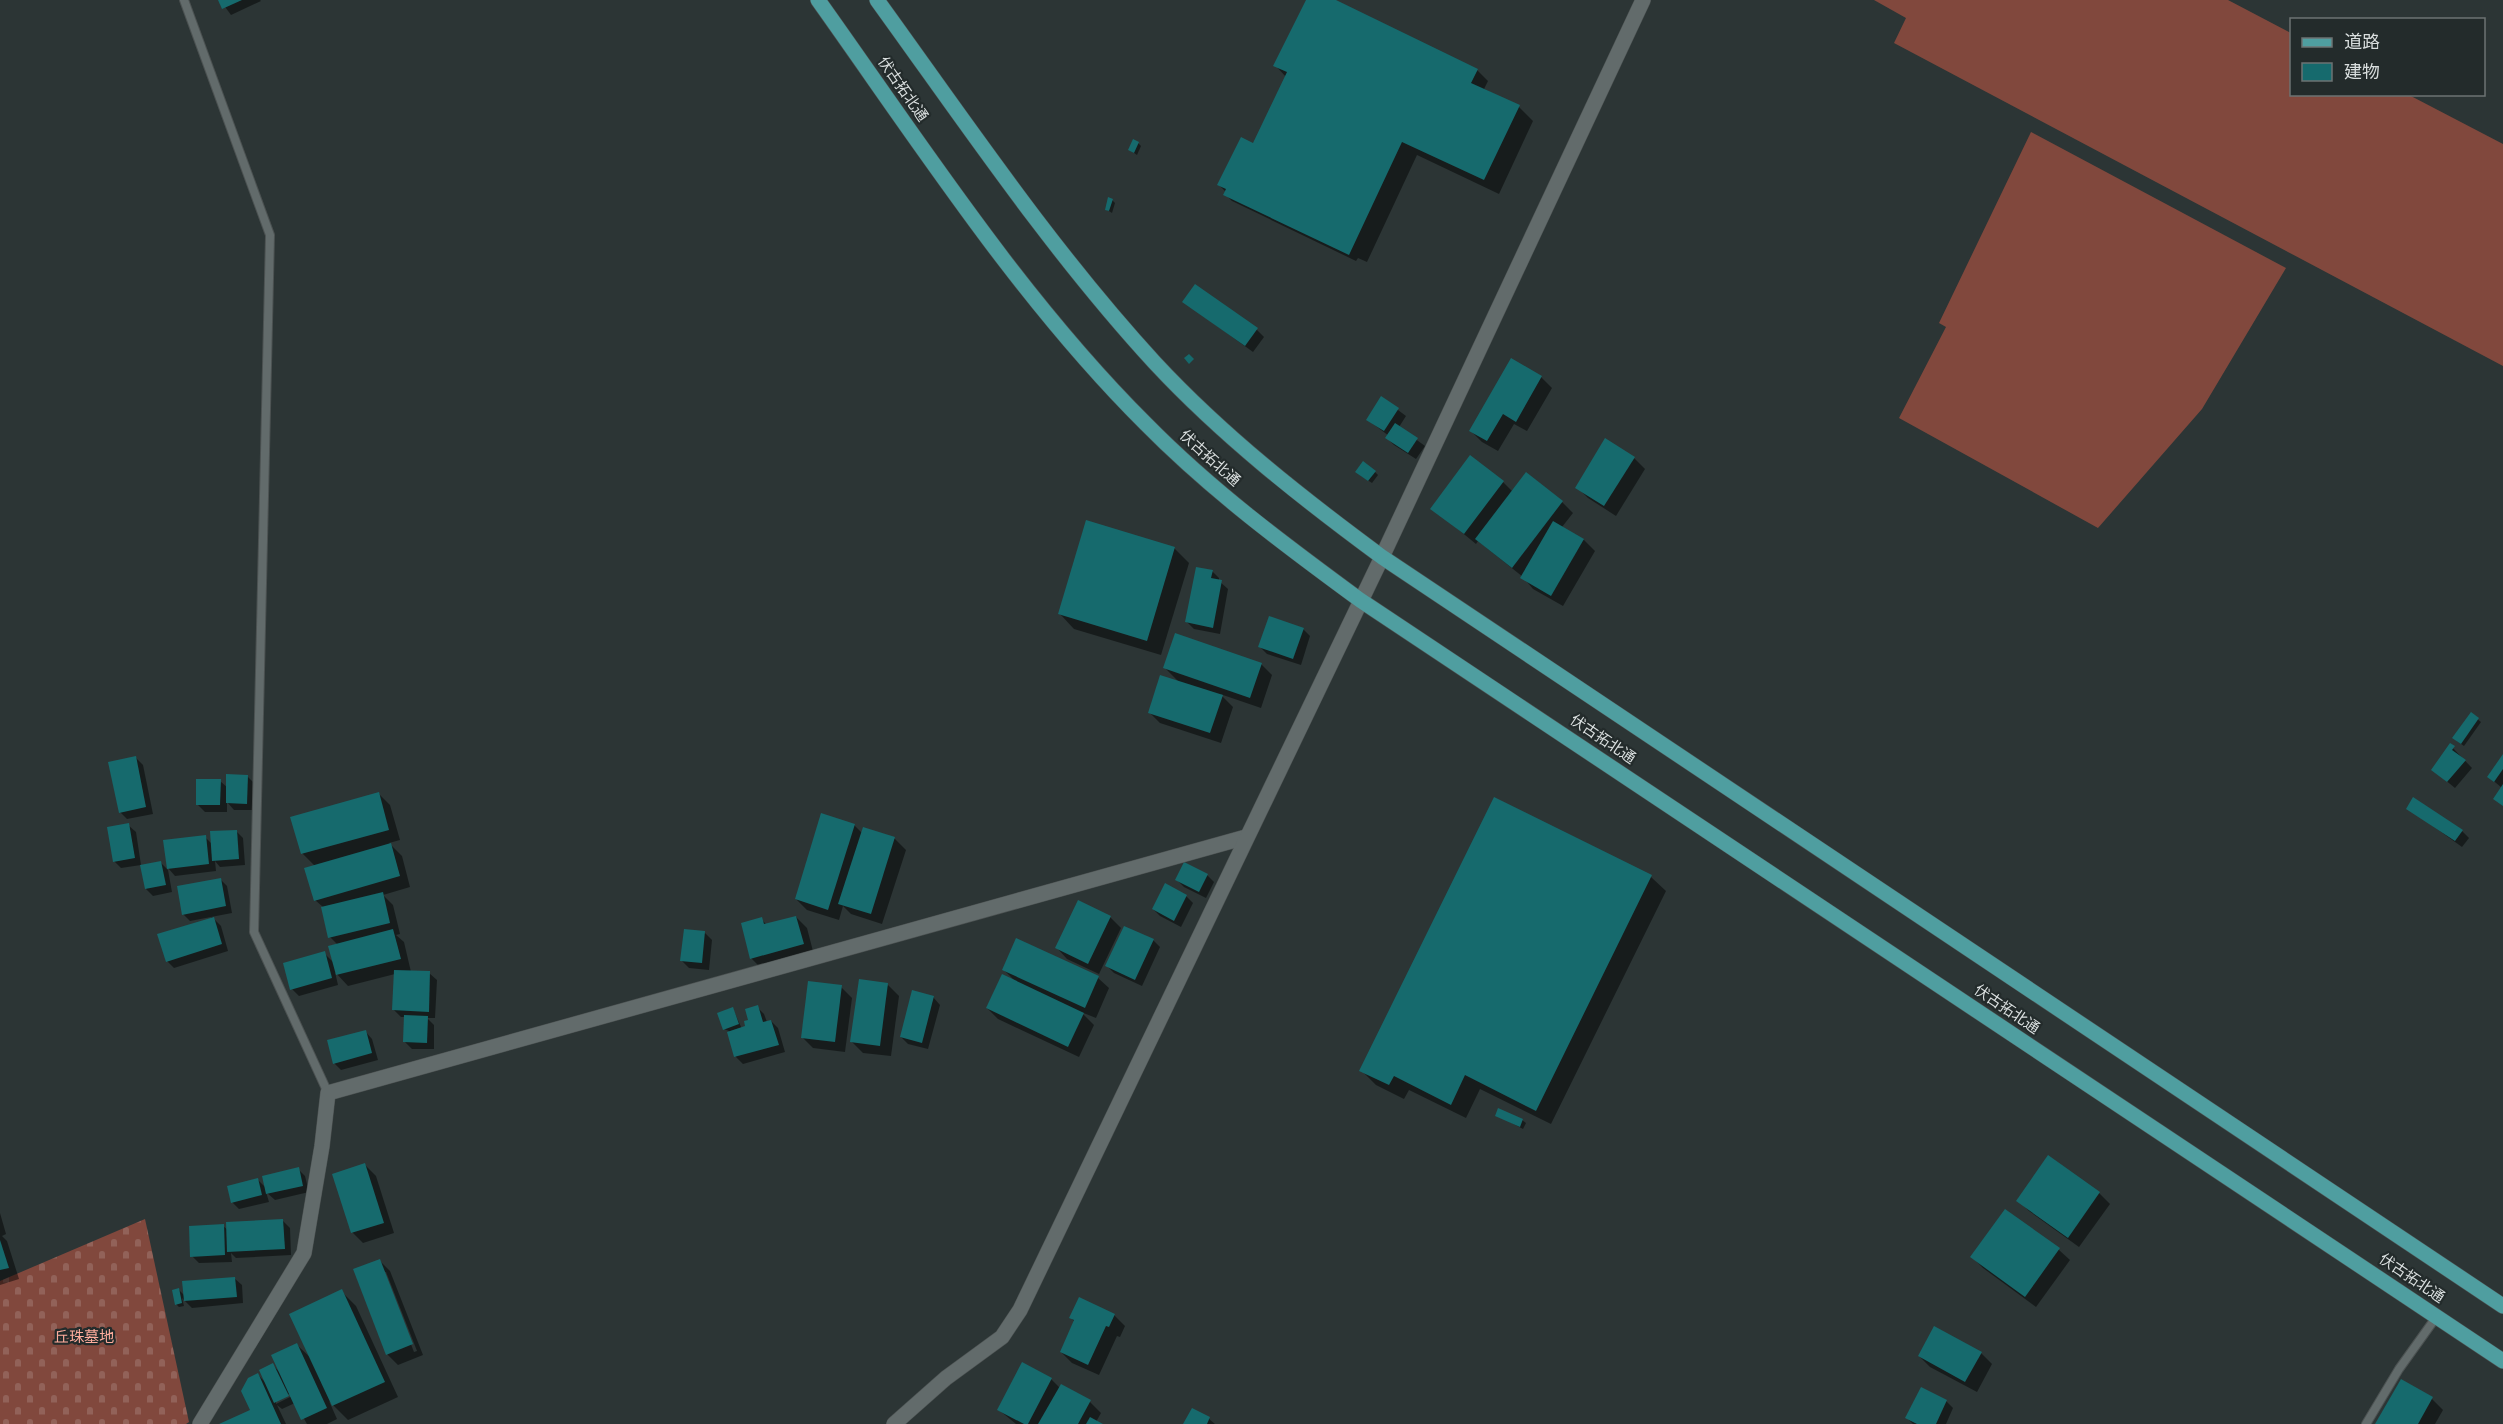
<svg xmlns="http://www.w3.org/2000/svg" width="2503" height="1424" viewBox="0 0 2503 1424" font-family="Poppins,'Noto Sans JP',sans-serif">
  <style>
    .grass { fill: #81483d }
    .cemetery { fill: url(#cemetery-stones) }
    .shadow { fill: #0007; fill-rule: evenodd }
    .building { fill: #166a6d }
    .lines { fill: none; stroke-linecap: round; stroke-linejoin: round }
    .service-casing { stroke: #4c5252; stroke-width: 10 }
    .minor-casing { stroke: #4c5252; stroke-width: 16 }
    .primary-casing { stroke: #4c5252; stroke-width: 16 }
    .service { stroke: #626b6b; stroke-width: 8 }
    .minor { stroke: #626b6b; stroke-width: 15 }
    .primary { stroke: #4f9ea0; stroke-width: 15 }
    .labels { text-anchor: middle; stroke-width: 4.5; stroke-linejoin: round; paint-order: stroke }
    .street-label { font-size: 15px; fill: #d9dede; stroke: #232b2b }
    .park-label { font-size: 15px; fill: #ffad9d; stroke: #232b2b }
  </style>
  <defs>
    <pattern id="cemetery-stones" width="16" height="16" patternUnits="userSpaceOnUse" patternTransform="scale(1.5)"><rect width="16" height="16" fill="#81483d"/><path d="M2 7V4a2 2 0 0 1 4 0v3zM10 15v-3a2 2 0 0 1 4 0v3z" fill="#926259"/></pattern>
  </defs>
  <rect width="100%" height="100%" fill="#2c3535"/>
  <g class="grass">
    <path d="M1874 0H2228L2291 33 2292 94 2409 95 2503 144V366L1894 43 1906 18Z"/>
    <path d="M2031 132 2286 268 2202 409 2098 528 1899 418 1946 327 1939 323Z"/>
  </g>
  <path class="cemetery" d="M145 1219 189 1422 186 1424H0V1281Z"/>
  <g class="shadow">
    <path d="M220 0H260L261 1 231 15Z"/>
    <path d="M1307 0H1332L1477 70 1488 81 1484 89 1519 107 1533 121 1499 194 1417 155 1367 262 1358 258 1356 261 1232 201 1225 194 1226 192 1219 185 1254 145 1286 77 1275 65Z"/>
    <path d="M1138 143 1141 146 1137 155 1130 150Z"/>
    <path d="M1112 200 1115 203 1112 213 1106 209Z"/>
    <path d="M1184 302 1257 330 1264 337 1253 352Z"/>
    <path d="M1511 360 1541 377 1552 388 1527 431 1514 424 1498 451 1482 442 1471 431Z"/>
    <path d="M1382 398 1406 416 1399 427 1425 446 1416 459 1394 445 1387 438 1389 436 1368 420Z"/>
    <path d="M1634 458 1645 469 1616 516 1588 498 1577 487Z"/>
    <path d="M1375 472 1378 475 1372 483 1360 475Z"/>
    <path d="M1503 482 1513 492 1562 502 1573 513 1562 527 1584 540 1595 551 1563 606 1533 589 1523 577 1478 541 1476 544 1432 508Z"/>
    <path d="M1174 548 1189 563 1161 655 1074 629 1060 614Z"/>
    <path d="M1212 571 1219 578V581L1228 589 1220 634 1194 629 1187 622Z"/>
    <path d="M1303 629 1310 636 1301 665 1267 654 1260 647Z"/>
    <path d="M1261 664 1272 675 1261 708 1220 694 1233 707 1221 743 1160 723 1149 712 1179 682 1165 668Z"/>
    <path d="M2471 714 2481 722 2464 746 2457 741Z"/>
    <path d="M2450 745 2472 768 2455 788 2433 770Z"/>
    <path d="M2503 757V805L2502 788 2489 777Z"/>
    <path d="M136 758 143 765 153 814 127 819 120 812Z"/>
    <path d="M247 776 254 783V810H234L227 802V812H205L197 804 220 781 228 788Z"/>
    <path d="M379 794 390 805 400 840 389 843 402 856 410 887 383 895 393 905 400 934 396 935 404 942 411 972 429 973 437 980 435 1018H427L434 1025V1049H412L405 1042 406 1017H401L394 1010 395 974 348 986 335 972 338 985 299 996 292 989 324 953 334 963 338 945 330 937 323 907 315 900V866L302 853Z"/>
    <path d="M1494 799 1651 877 1666 891 1551 1124 1480 1089 1466 1118 1409 1090 1404 1099 1376 1085 1361 1070Z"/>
    <path d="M2408 808 2462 831 2469 838 2462 847Z"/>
    <path d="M128 825 136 832 141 865 121 868 114 861Z"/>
    <path d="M854 825 862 833 864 829 895 839 906 850 882 924 851 914 843 906 839 920 807 910 796 899Z"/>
    <path d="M236 831 243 838 245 865 220 867 215 861 216 871 175 876 168 868 205 837 212 844Z"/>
    <path d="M161 863 168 870 172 892 153 896 146 889Z"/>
    <path d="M1207 875 1214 882 1206 898 1184 887 1177 880Z"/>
    <path d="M220 879 227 886 232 913 190 921 183 914Z"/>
    <path d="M1186 896 1193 903 1181 927 1160 916 1153 909Z"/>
    <path d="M212 917 221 926 228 951 174 968 167 961Z"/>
    <path d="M796 917 807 928 814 955 762 969 751 958 761 919 767 925Z"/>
    <path d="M1110 917 1121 928 1099 974 1067 959 1057 948Z"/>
    <path d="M705 933 712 940 709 970 689 968 682 961Z"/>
    <path d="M1017 940 1098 978 1109 988 1096 1018 1081 1012 1094 1025 1079 1057 998 1019 987 1008 1015 981 1004 970Z"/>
    <path d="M1153 940 1160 947 1142 986 1114 973 1107 966Z"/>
    <path d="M888 985 899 996 891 1056 863 1053 852 1042Z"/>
    <path d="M841 987 852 998 845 1052 813 1048 802 1037Z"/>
    <path d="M933 997 940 1005 928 1049 908 1044 901 1037Z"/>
    <path d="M757 1007 764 1014 767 1022 771 1021 778 1028 785 1052 743 1064 736 1057 729 1031 724 1029 733 1009 742 1029 747 1027Z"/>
    <path d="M365 1031 372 1039 378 1060 341 1070 334 1063Z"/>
    <path d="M1497 1115 1522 1120 1526 1123 1523 1129Z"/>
    <path d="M365 1165 376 1176 394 1233 363 1243 352 1232Z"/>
    <path d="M298 1169 305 1176 309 1192 275 1200 266 1192 269 1202 239 1209 232 1202 258 1180 266 1188Z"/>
    <path d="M2099 1193 2110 1204 2079 1247 2029 1211 2018 1200Z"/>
    <path d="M0 1213 6 1234 2 1236 7 1241 19 1279 0 1285Z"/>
    <path d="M283 1221 290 1228 291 1255 236 1258 231 1253 232 1262 199 1263 192 1256 223 1226 228 1230Z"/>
    <path d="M2059 1250 2070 1260 2036 1307 1983 1268 1972 1257Z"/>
    <path d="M379 1260 390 1271 423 1355 398 1365 387 1354ZM383 1272H386L417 1351 414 1352Z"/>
    <path d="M234 1278 242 1285 243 1303 192 1308 182 1298 184 1306 179 1307 176 1304 179 1290 185 1296Z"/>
    <path d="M341 1291 356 1306 398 1397 348 1420 329 1401 337 1419 327 1424H307L295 1403 282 1409 277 1405 286 1424H223L252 1411 258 1375 266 1383 273 1365 281 1374 297 1345 312 1359ZM295 1391 296 1394 276 1404V1400Z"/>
    <path d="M1114 1315 1125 1326 1120 1337 1117 1336 1099 1375 1072 1363 1061 1352 1075 1322 1071 1318Z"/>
    <path d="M1981 1353 1992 1364 1977 1392 1930 1367 1919 1356Z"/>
    <path d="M1051 1379 1060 1388 1090 1402 1101 1413 1096 1422 1100 1424H1016L999 1410Z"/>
    <path d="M2402 1381 2432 1399 2443 1410 2435 1424H2377Z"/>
    <path d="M1921 1389 1946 1401 1953 1408 1946 1424H1913L1907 1418Z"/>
    <path d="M1192 1410 1209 1419 1215 1424H1185Z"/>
  </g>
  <g class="building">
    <path d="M218 0H242L222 9Z"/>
    <path d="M1306 0H1336L1478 69 1471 83 1520 105 1484 180 1402 142 1349 255 1223 195 1226 189 1217 185 1241 137 1253 143 1287 72 1273 66Z"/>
    <path d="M1133 139 1139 142 1134 153 1128 150Z"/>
    <path d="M1108 197 1113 199 1109 211 1105 210Z"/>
    <path d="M1195 284 1258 328 1245 346 1182 302Z"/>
    <path d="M1189 354 1194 359 1189 364 1184 358Z"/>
    <path d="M1511 358 1542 376 1516 422 1503 414 1487 441 1469 431Z"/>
    <path d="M1381 396 1399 408 1384 431 1366 420Z"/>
    <path d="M1395 423 1418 438 1408 453 1385 438Z"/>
    <path d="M1605 438 1635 457 1604 506 1575 488Z"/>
    <path d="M1470 455 1504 481 1464 534 1430 509Z"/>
    <path d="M1363 461 1376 471 1368 481 1355 472Z"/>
    <path d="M1526 472 1563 501 1512 568 1475 539Z"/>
    <path d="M1086 520 1175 547 1147 641 1058 614Z"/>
    <path d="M1553 521 1584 539 1551 596 1520 578Z"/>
    <path d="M1196 567 1213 570 1211 578 1222 580 1213 628 1185 622Z"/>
    <path d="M1269 616 1304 628 1293 659 1258 647Z"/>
    <path d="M1175 633 1262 663 1250 698 1163 668Z"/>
    <path d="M1160 675 1223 695 1210 733 1148 713Z"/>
    <path d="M2471 712 2479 718 2461 744 2452 738Z"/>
    <path d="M2450 743 2455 746 2452 750 2466 760 2447 782 2431 770Z"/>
    <path d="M2503 754V769L2494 782 2487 777Z"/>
    <path d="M136 756 146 807 119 813 108 762Z"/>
    <path d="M226 774 248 775 247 804 226 803Z"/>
    <path d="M196 779H221L220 805H196Z"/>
    <path d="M2503 784V806L2493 799Z"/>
    <path d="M379 792 389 830 301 854 290 817Z"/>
    <path d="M1494 797 1652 875 1536 1111 1465 1075 1451 1105 1394 1076 1389 1085 1359 1071Z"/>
    <path d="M2413 797 2463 830 2455 841 2406 809Z"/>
    <path d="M821 813 855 824 828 910 795 899Z"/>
    <path d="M129 823 135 858 113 862 107 827Z"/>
    <path d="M863 827 895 837 871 914 838 904Z"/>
    <path d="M237 830 239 859 212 861 210 831Z"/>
    <path d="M206 835 209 864 167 869 163 840Z"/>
    <path d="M391 843 400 876 314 901 304 868Z"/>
    <path d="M161 861 166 885 145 889 140 865Z"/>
    <path d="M1184 862 1208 874 1199 892 1175 880Z"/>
    <path d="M221 878 226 906 182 915 177 886Z"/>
    <path d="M1165 883 1187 895 1174 921 1152 909Z"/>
    <path d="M383 892 390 923 328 938 321 907Z"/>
    <path d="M1078 900 1111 916 1088 964 1055 948Z"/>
    <path d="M796 916 804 944 750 959 741 923 762 917 764 924Z"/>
    <path d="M214 917 222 944 166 962 157 934Z"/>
    <path d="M1124 926 1154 939 1135 980 1105 966Z"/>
    <path d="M393 929 401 959 336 975 328 946Z"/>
    <path d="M684 929 705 931 702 963 680 961Z"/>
    <path d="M1016 938 1099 976 1085 1008 1002 970Z"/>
    <path d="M325 951 332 978 290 990 283 963Z"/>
    <path d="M394 970 430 971 429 1012 392 1010Z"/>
    <path d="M1002 974 1084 1013 1068 1047 986 1008Z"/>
    <path d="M859 979 888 983 880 1046 850 1042Z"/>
    <path d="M808 981 842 985 835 1042 801 1038Z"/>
    <path d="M912 990 934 996 922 1043 900 1037Z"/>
    <path d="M758 1005 763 1022 771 1020 779 1045 734 1057 727 1032 745 1026 744 1021 748 1020 745 1009Z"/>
    <path d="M733 1007 739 1024 723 1030 717 1013Z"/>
    <path d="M404 1015 428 1016 427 1043 403 1042Z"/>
    <path d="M366 1030 372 1053 333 1064 327 1040Z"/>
    <path d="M1498 1108 1523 1119 1520 1127 1495 1116Z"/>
    <path d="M2048 1155 2100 1192 2068 1238 2016 1201Z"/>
    <path d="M365 1163 384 1223 351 1233 332 1174Z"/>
    <path d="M299 1167 303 1186 266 1194 262 1176Z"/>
    <path d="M258 1178 262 1195 231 1203 227 1186Z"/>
    <path d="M2005 1209 2060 1248 2025 1297 1970 1257Z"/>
    <path d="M283 1219 285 1249 227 1252 226 1222Z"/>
    <path d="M224 1224 225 1255 190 1257 189 1226Z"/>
    <path d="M0 1240 9 1268 0 1270Z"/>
    <path d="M380 1259 413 1344 386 1355 353 1269Z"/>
    <path d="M235 1277 237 1297 184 1301 182 1281Z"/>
    <path d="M179 1288 182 1303 175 1305 172 1290Z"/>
    <path d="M342 1289 385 1382 332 1406 289 1314Z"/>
    <path d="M1079 1297 1115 1314 1109 1327 1106 1326 1088 1365 1060 1352 1074 1320 1069 1318Z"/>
    <path d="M1934 1326 1982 1352 1965 1382 1918 1356Z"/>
    <path d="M297 1343 327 1408 301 1420 271 1355Z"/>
    <path d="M1022 1362 1052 1378 1028 1424H1024L997 1410Z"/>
    <path d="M273 1363 289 1396 274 1403 259 1370Z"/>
    <path d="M258 1373 281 1424H219L250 1410 241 1391 248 1378Z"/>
    <path d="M2401 1379 2433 1397 2418 1424H2375Z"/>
    <path d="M1061 1384 1091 1400 1078 1424H1038Z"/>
    <path d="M1921 1387 1947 1400 1936 1424H1917L1905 1418Z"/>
    <path d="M1192 1408 1210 1417 1207 1424H1183Z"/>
    <path d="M1090 1417 1103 1424H1086Z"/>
  </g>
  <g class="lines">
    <g class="service-casing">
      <g id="service">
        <path d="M184 0 270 235 254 932 328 1093"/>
        <path d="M2366 1424 2399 1369 2437 1316"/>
      </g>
    </g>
    <g class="minor-casing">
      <g id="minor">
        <path d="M200 1424 304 1253 322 1146 328 1093 1246 837"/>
        <path d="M894 1424 946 1378 1002 1337 1020 1310 1382 557 1643 0"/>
      </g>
    </g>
    <g class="primary-casing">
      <g id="primary">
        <path d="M818 0C920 143 1021 300 1146 424 1211 490 1285 545 1360 600L2503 1361"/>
        <path d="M877 0C966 123 1052 251 1155 363 1223 436 1302 498 1382 557L2503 1306"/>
      </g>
    </g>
    <use href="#service" class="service"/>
    <use href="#minor" class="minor"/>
    <use href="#primary" class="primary"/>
  </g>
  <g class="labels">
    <g class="street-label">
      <text transform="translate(903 89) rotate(55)" y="5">伏古拓北通</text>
      <text transform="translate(1210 458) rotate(42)" y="5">伏古拓北通</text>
      <text transform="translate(1603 739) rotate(34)" y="5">伏古拓北通</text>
      <text transform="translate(2007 1009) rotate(34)" y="5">伏古拓北通</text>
      <text transform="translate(2412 1278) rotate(34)" y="5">伏古拓北通</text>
    </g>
    <g class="park-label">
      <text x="84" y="1342">丘珠墓地</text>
    </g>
  </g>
  <rect x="2290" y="18" width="195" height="78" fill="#232b2b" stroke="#6c7373" stroke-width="1.5"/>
  <rect x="2302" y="38" width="30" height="9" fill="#4f9ea0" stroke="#6c7373" stroke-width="1.5"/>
  <text x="2344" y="48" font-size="18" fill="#d9dede">道路</text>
  <rect x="2302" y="63" width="30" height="18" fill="#166a6d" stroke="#6c7373" stroke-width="1.5"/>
  <text x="2344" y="78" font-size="18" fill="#d9dede">建物</text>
</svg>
